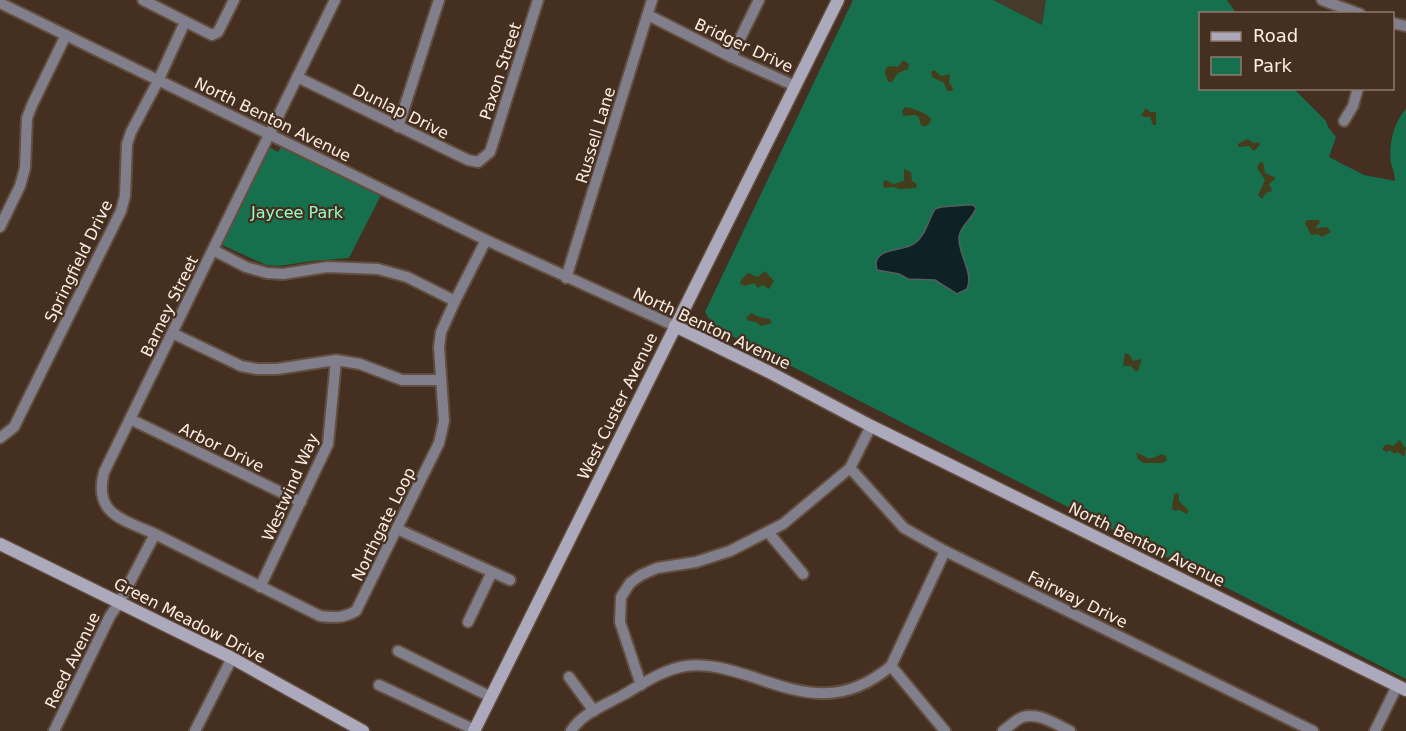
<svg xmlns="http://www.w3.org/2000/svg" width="1406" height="731" viewBox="0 0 1406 731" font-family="'DejaVu Sans',sans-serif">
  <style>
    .education { fill: #453b2a }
    .green { fill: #16704d }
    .sand { fill: #453c1c }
    .water { fill: #0e2124; stroke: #555e5e; stroke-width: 1.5 }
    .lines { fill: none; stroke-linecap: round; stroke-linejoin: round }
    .minor-casing { stroke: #624e3f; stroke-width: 14 }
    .secondary-casing { stroke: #624e3f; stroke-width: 15 }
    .minor { stroke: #817f8b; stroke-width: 10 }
    .secondary { stroke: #aca9bc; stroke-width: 12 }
    .labels { text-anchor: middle; stroke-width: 4.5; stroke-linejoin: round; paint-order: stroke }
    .street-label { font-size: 16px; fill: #fceee4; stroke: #452f20 }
    .park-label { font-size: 16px; fill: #93feca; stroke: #452f20 }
  </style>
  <rect width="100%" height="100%" fill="#452f20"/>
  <path class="education" d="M993 0H1046L1042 25Z"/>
  <g class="green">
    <path d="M853 0H993L1042 25 1046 0H1227L1236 13 1200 14V88L1294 89 1326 121 1328 127 1336 137 1329 157 1364 175 1395 181C1395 175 1393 169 1391 163 1388 145 1394 122 1406 109V679L724 332 711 322 705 312Z"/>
    <path d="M269 147 278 152 281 147 381 195 349 258 312 261 279 266 266 265 222 245Z"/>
  </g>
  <g class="sand">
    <path d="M903 60 909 64 908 69 898 73 892 82H888L885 72 886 68 889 66 898 67Z"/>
    <path d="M934 70 941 76 950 74 949 83 953 88 952 91H947L944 83 932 77 931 72Z"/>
    <path d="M905 107C913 108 925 112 931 119L930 123 926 126H922L920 122 919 117 915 115 903 116 902 111Z"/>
    <path d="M1146 108 1150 112H1156V125H1153L1150 117H1144L1141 115Z"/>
    <path d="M1247 139 1254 143 1259 142 1260 145 1254 151 1249 146 1238 147V144Z"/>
    <path d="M1263 162 1265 173 1276 178 1269 184 1272 191 1266 193 1262 199 1258 195 1265 180 1257 168 1259 163Z"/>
    <path d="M904 169 911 172 912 181 917 184 916 188 900 189 893 187 884 188 883 183 885 180 894 184 904 181Z"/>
    <path d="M1307 220H1319L1320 223 1316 226V228L1327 227 1331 232 1322 237 1317 234 1311 235 1305 223Z"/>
    <path d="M765 271 774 281 769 289 763 285 758 288 754 283 745 286 740 284 741 280 748 273 758 277Z"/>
    <path d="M751 313 759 317 770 319 772 323 761 326 756 322 749 321 746 318Z"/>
    <path d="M1125 353 1130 355 1133 361 1142 359 1138 371H1135L1131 366H1123Z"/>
    <path d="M1400 440 1404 447H1406L1404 457 1398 452 1394 454 1390 450 1386 452 1382 449 1386 444 1393 446Z"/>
    <path d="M1136 453C1150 457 1146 462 1162 454L1166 456 1167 460 1163 463H1143L1138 459Z"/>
    <path d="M1179 493V501L1189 511 1187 514 1179 510 1174 511 1172 508 1174 494Z"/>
  </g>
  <path class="water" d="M967 205H973L976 208C973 219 960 225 959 237 958 255 974 272 967 289L957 294 935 280 908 279 899 274 877 270C870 246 903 253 915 243 926 235 928 220 935 209L941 207Z"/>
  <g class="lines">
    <g class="minor-casing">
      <g id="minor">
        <path d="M143 0 212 35 218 32 234 0"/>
        <path d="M1322 0 1360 14"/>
        <path d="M0 3 486 240 675 326"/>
        <path d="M648 15 731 57 795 86"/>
        <path d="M1392 23 1406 26"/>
        <path d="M731 57 759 0"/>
        <path d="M297 77 468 160 478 162 490 152 538 0"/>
        <path d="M1344 121 1353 106 1358 88"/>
        <path d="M398 127 439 0"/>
        <path d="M0 227 20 186 25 168 27 118 32 105 66 35"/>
        <path d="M213 250 246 267 267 273 283 274 327 267 378 269 407 277 455 301"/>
        <path d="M566 278 652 0"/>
        <path d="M172 333 241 366 257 369H277L336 360 360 364 402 380H441"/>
        <path d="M130 419 301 502"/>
        <path d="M0 438 14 427 121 211 125 196 127 144 131 132 158 81 185 22"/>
        <path d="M850 468 904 528 945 551 1313 731"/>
        <path d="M397 529 510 580"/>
        <path d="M768 532 803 574"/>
        <path d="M155 534 320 616C335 618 343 618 356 611L439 443 444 421 439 347 441 332 455 301 486 240"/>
        <path d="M260 587 328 444 336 360"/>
        <path d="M468 622 492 572"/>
        <path d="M398 651 491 697"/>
        <path d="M891 666 945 731"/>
        <path d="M569 677 594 711"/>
        <path d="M379 685 475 730"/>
        <path d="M641 685 620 622 621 597 630 583 641 575 657 568 696 562 730 551 783 524 850 468 871 426"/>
        <path d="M54 731 110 616 119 603 155 534C122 519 93 514 104 472L335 0"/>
        <path d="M195 731 232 658"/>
        <path d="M571 731C582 713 605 705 623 695 642 684 664 669 686 666 709 663 731 670 753 677 807 696 844 705 891 666L945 551"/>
        <path d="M1003 731C1009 727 1016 719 1023 717 1039 712 1057 725 1070 731"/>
        <path d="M1375 731 1397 686"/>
      </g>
    </g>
    <g class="secondary-casing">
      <g id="secondary">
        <path d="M675 326 769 372 871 426 1406 690"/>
        <path d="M0 544 232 658 363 731"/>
        <path d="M474 731 838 0"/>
      </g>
    </g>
    <use href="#minor" class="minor"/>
    <use href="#secondary" class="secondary"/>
  </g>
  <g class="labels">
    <g class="street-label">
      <text transform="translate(744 45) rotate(25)" y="6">Bridger Drive</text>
      <text transform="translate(500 71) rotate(-72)" y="6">Paxon Street</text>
      <text transform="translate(401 111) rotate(26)" y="6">Dunlap Drive</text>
      <text transform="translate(273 119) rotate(26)" y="6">North Benton Avenue</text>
      <text transform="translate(595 135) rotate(-73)" y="6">Russell Lane</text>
      <text transform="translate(78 261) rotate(-64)" y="6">Springfield Drive</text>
      <text transform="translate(169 306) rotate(-64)" y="6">Barney Street</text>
      <text transform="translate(712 328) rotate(25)" y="6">North Benton Avenue</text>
      <text transform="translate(617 406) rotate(-64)" y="6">West Custer Avenue</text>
      <text transform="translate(222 447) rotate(26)" y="6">Arbor Drive</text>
      <text transform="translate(290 487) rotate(-66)" y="6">Westwind Way</text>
      <text transform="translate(383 524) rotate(-64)" y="6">Northgate Loop</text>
      <text transform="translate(1147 544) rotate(26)" y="6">North Benton Avenue</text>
      <text transform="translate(1078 599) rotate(26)" y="6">Fairway Drive</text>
      <text transform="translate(190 620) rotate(27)" y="6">Green Meadow Drive</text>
      <text transform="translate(72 660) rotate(-64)" y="6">Reed Avenue</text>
    </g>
    <g class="park-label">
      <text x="297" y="218">Jaycee Park</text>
    </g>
  </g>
  <rect x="1199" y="12" width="195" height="78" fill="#452f20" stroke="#8e7b6e" stroke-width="1.5"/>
  <rect x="1211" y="32" width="30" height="9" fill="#aca9bc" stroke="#8e7b6e" stroke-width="1.5"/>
  <text x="1253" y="42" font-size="18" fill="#fceee4">Road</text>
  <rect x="1211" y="57" width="30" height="18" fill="#16704d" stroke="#8e7b6e" stroke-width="1.5"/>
  <text x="1253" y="72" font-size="18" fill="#fceee4">Park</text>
</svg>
